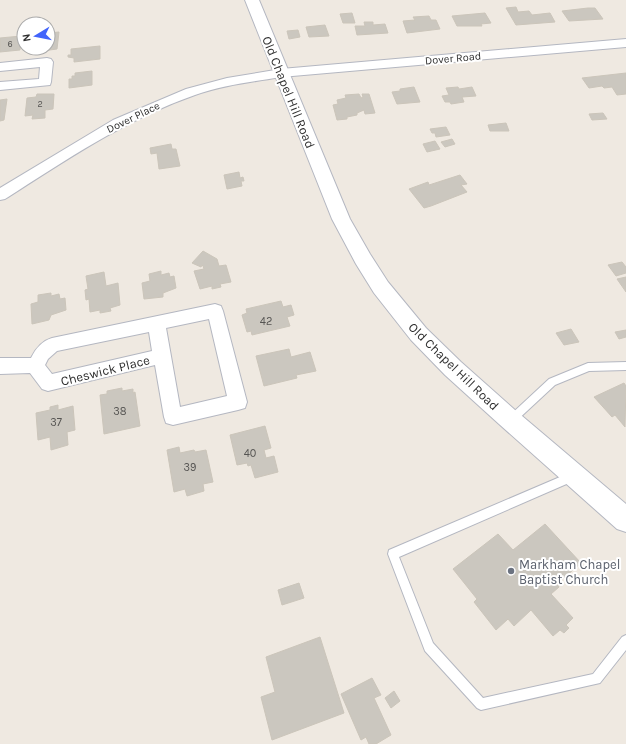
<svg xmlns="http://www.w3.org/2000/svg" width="626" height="744" viewBox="0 0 626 744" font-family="Karla,sans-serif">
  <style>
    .building { fill: #cbc7bf; stroke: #cbc5ba }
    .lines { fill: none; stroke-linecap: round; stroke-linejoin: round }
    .service-casing { stroke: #b4b7c1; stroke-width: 2 }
    .minor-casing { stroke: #b4b7c1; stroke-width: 2 }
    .tertiary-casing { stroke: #b4b7c1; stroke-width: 2 }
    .service { fill: #fff; fill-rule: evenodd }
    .minor { fill: #fff; fill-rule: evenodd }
    .tertiary { fill: #fff; fill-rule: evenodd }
    .worship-dot { fill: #6b7280; stroke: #fff; stroke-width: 1.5 }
    .labels { text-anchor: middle; stroke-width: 4; stroke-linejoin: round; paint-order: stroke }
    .far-number-label { font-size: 9px; fill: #555452 }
    .far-street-label { font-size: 11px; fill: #2e2e2e; stroke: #fff }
    .number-label { font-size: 11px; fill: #555452 }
    .street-label { font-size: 13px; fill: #2e2e2e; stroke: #fff }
    .worship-label { font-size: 13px; fill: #5b616d; stroke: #fff; text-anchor: start }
  </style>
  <rect width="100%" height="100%" fill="#efe9e1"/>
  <g class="building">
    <path d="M516 7 518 12 529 11 532 15 550 13 555 22 516 25 506 8Z"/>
    <path d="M588 8H595L603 19 569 21 562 11Z"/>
    <path d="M352 13 355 23H343L340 14Z"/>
    <path d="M485 13 491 23 481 24 482 26H457L452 16Z"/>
    <path d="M429 16 431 20H436L440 29 407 33 403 21 415 20 413 17Z"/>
    <path d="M364 22H373V25L385 24 388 33 357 35 355 26H365Z"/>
    <path d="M325 25 329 36 309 37 306 27Z"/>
    <path d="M298 30 300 37 289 39 287 31Z"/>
    <path d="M59 32 57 49 42 51V49L33 50V48H48V33Z"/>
    <path d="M21 36 20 50 0 52V38Z"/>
    <path d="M100 46V59L74 62V58L68 57V55H71V49Z"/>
    <path d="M92 71V85L69 88V79H72V76H75V73Z"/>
    <path d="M626 73V94L617 95 612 87 604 88 602 86 589 88 582 78Z"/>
    <path d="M414 87 420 102 397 104 392 92 400 91V89Z"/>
    <path d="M458 87 459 89 472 87 476 96 462 97 464 102 451 104 450 102H445L442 96 449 95 446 88Z"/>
    <path d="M37 94H54L53 109 45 110V118L32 119 33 115 25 116 27 98 36 97Z"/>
    <path d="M359 94 361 98 363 97 362 94H369L375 113 365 114 364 110 357 113V115L347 117V119L337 120 333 105 338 104 337 100 346 98 345 95Z"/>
    <path d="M7 99 4 120 0 121V100Z"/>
    <path d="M603 113 607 119 592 120 589 114Z"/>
    <path d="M506 123 509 131H490L488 125Z"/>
    <path d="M446 127 450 135 436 137 435 133H432L430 129Z"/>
    <path d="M452 139 455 144 445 147 441 142Z"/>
    <path d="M435 141 440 149 427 152 423 144Z"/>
    <path d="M171 144 172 149H176L180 166 159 169 157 153 151 154 150 148Z"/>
    <path d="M239 172 240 178 243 177 244 181H241L242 186 227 189 224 175Z"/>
    <path d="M460 175 467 184 461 185 467 192 431 206 424 208 409 189 428 182 429 185Z"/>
    <path d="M203 251 217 259 219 266 226 265 231 282 220 284 221 287 212 289V286L200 289 194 271 204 269 203 266 202 265 201 267 192 263Z"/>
    <path d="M622 262 626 267V273L616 276 608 265Z"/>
    <path d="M161 271V275L169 273 170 277 174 276 176 288 163 293V297L144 299 142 283 150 281 149 274Z"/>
    <path d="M104 272 106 286 118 283 120 305 110 308 111 311 100 313V310L90 312 89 299 86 300 85 290 88 289 86 276Z"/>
    <path d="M626 277V292L617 279Z"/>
    <path d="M51 293V296L59 294 60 299 65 298 66 310 51 315 49 320 32 324 31 304 38 302V295Z"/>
    <path d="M281 301 283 307 291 305 294 315 287 317 290 326 252 335 251 331 247 332 242 315 247 313 246 309Z"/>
    <path d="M571 329 579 342 564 345 556 333Z"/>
    <path d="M626 330V337L619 339 615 332Z"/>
    <path d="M289 349 291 357 310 352 316 371 296 375 297 378 264 386 256 356Z"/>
    <path d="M624 383 626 386 625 427 615 415 612 417 594 397Z"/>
    <path d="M122 388V391L133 389V393L135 392 140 426 104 434 100 395 107 394V391Z"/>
    <path d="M58 405V410L73 406 75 430 67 432 68 445 51 450 50 437 38 440 36 413 50 410V407Z"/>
    <path d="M265 426 271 448 264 450 266 458 274 456 278 472 255 478 251 465 248 466 247 463 237 465 230 435Z"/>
    <path d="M179 447 180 453 194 450 195 452 206 450 213 482 203 484 204 491 187 496 185 489 174 492 167 450Z"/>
    <path d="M545 524 581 563 557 584 559 587 551 594 573 618 566 625 569 628 564 633 560 630 553 636 531 610 514 626 508 619 496 630 474 602 477 599 453 569 498 534 513 550Z"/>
    <path d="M299 583 304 598 282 605 278 590Z"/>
    <path d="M320 637 344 713 272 740 261 697 275 692 266 657Z"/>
    <path d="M372 678 381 695 374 698 391 735 376 744H369L366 737 361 740 341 694Z"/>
    <path d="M394 691 400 701 391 708 385 698Z"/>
  </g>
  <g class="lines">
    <g class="service-casing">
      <g id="service">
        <path d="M626 362V370L589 371 555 385 513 424 510 425 507 424 505 421 507 418 549 379 588 363Z"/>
        <path d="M574 471 578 473 579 476 578 479 399 557 433 643 483 698 593 674 622 637 626 635V650L600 683 481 710 477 708 425 651 388 554 389 550Z"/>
      </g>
    </g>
    <g class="minor-casing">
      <g id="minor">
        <path d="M626 39V47L281 77C252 82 223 85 195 95 126 119 66 160 5 199L0 200V188L113 120 186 89 227 78 281 69Z"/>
        <path d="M47 58 51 59 53 62 51 82 50 85 0 90V82L39 79 40 67 0 71V63Z"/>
        <path d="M215 304 221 306 223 311 247 402 245 408 238 410 173 425 166 423 164 417 155 365 48 391 42 389 30 373 0 374V358H31C36 348 42 341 52 338ZM209 319 227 396 180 407 166 328ZM149 332 152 351 52 374 45 365 48 359 57 351Z"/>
      </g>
    </g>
    <g class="tertiary-casing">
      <path id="tertiary" d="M245 0H259L350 219 370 254 388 282 426 328 461 362 515 410 626 504V532L617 529 499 424 445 375 411 340 374 293 356 264 332 219Z"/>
    </g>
    <use href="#service" class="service"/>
    <use href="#minor" class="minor"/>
    <use href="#tertiary" class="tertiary"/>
  </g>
  <circle class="worship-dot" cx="511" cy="571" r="4"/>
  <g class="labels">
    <g class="far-number-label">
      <text x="10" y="47">6</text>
      <text x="40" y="107">2</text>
    </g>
    <g class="far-street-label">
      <text transform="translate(453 58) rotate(-5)" y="4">Dover Road</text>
      <text transform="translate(133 117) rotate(-26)" y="4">Dover Place</text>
    </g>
    <g class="number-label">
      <text x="266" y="325">42</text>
      <text x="120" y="415">38</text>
      <text x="56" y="426">37</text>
      <text x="250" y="457">40</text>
      <text x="190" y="471">39</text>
    </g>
    <g class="street-label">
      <text transform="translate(289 92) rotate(68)" y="5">Old Chapel Hill Road</text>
      <text transform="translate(454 366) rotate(44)" y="5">Old Chapel Hill Road</text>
      <text transform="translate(105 370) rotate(-14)" y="5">Cheswick Place</text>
    </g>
    <g class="worship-label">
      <text x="519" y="569">Markham Chapel<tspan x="519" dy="15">Baptist Church</tspan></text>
    </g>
  </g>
  <g transform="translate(36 36) rotate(260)"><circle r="19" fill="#ffffff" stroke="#ababab"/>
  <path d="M0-3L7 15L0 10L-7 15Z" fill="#4264fb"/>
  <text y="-6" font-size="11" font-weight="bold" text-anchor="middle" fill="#2e2e2e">N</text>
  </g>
</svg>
